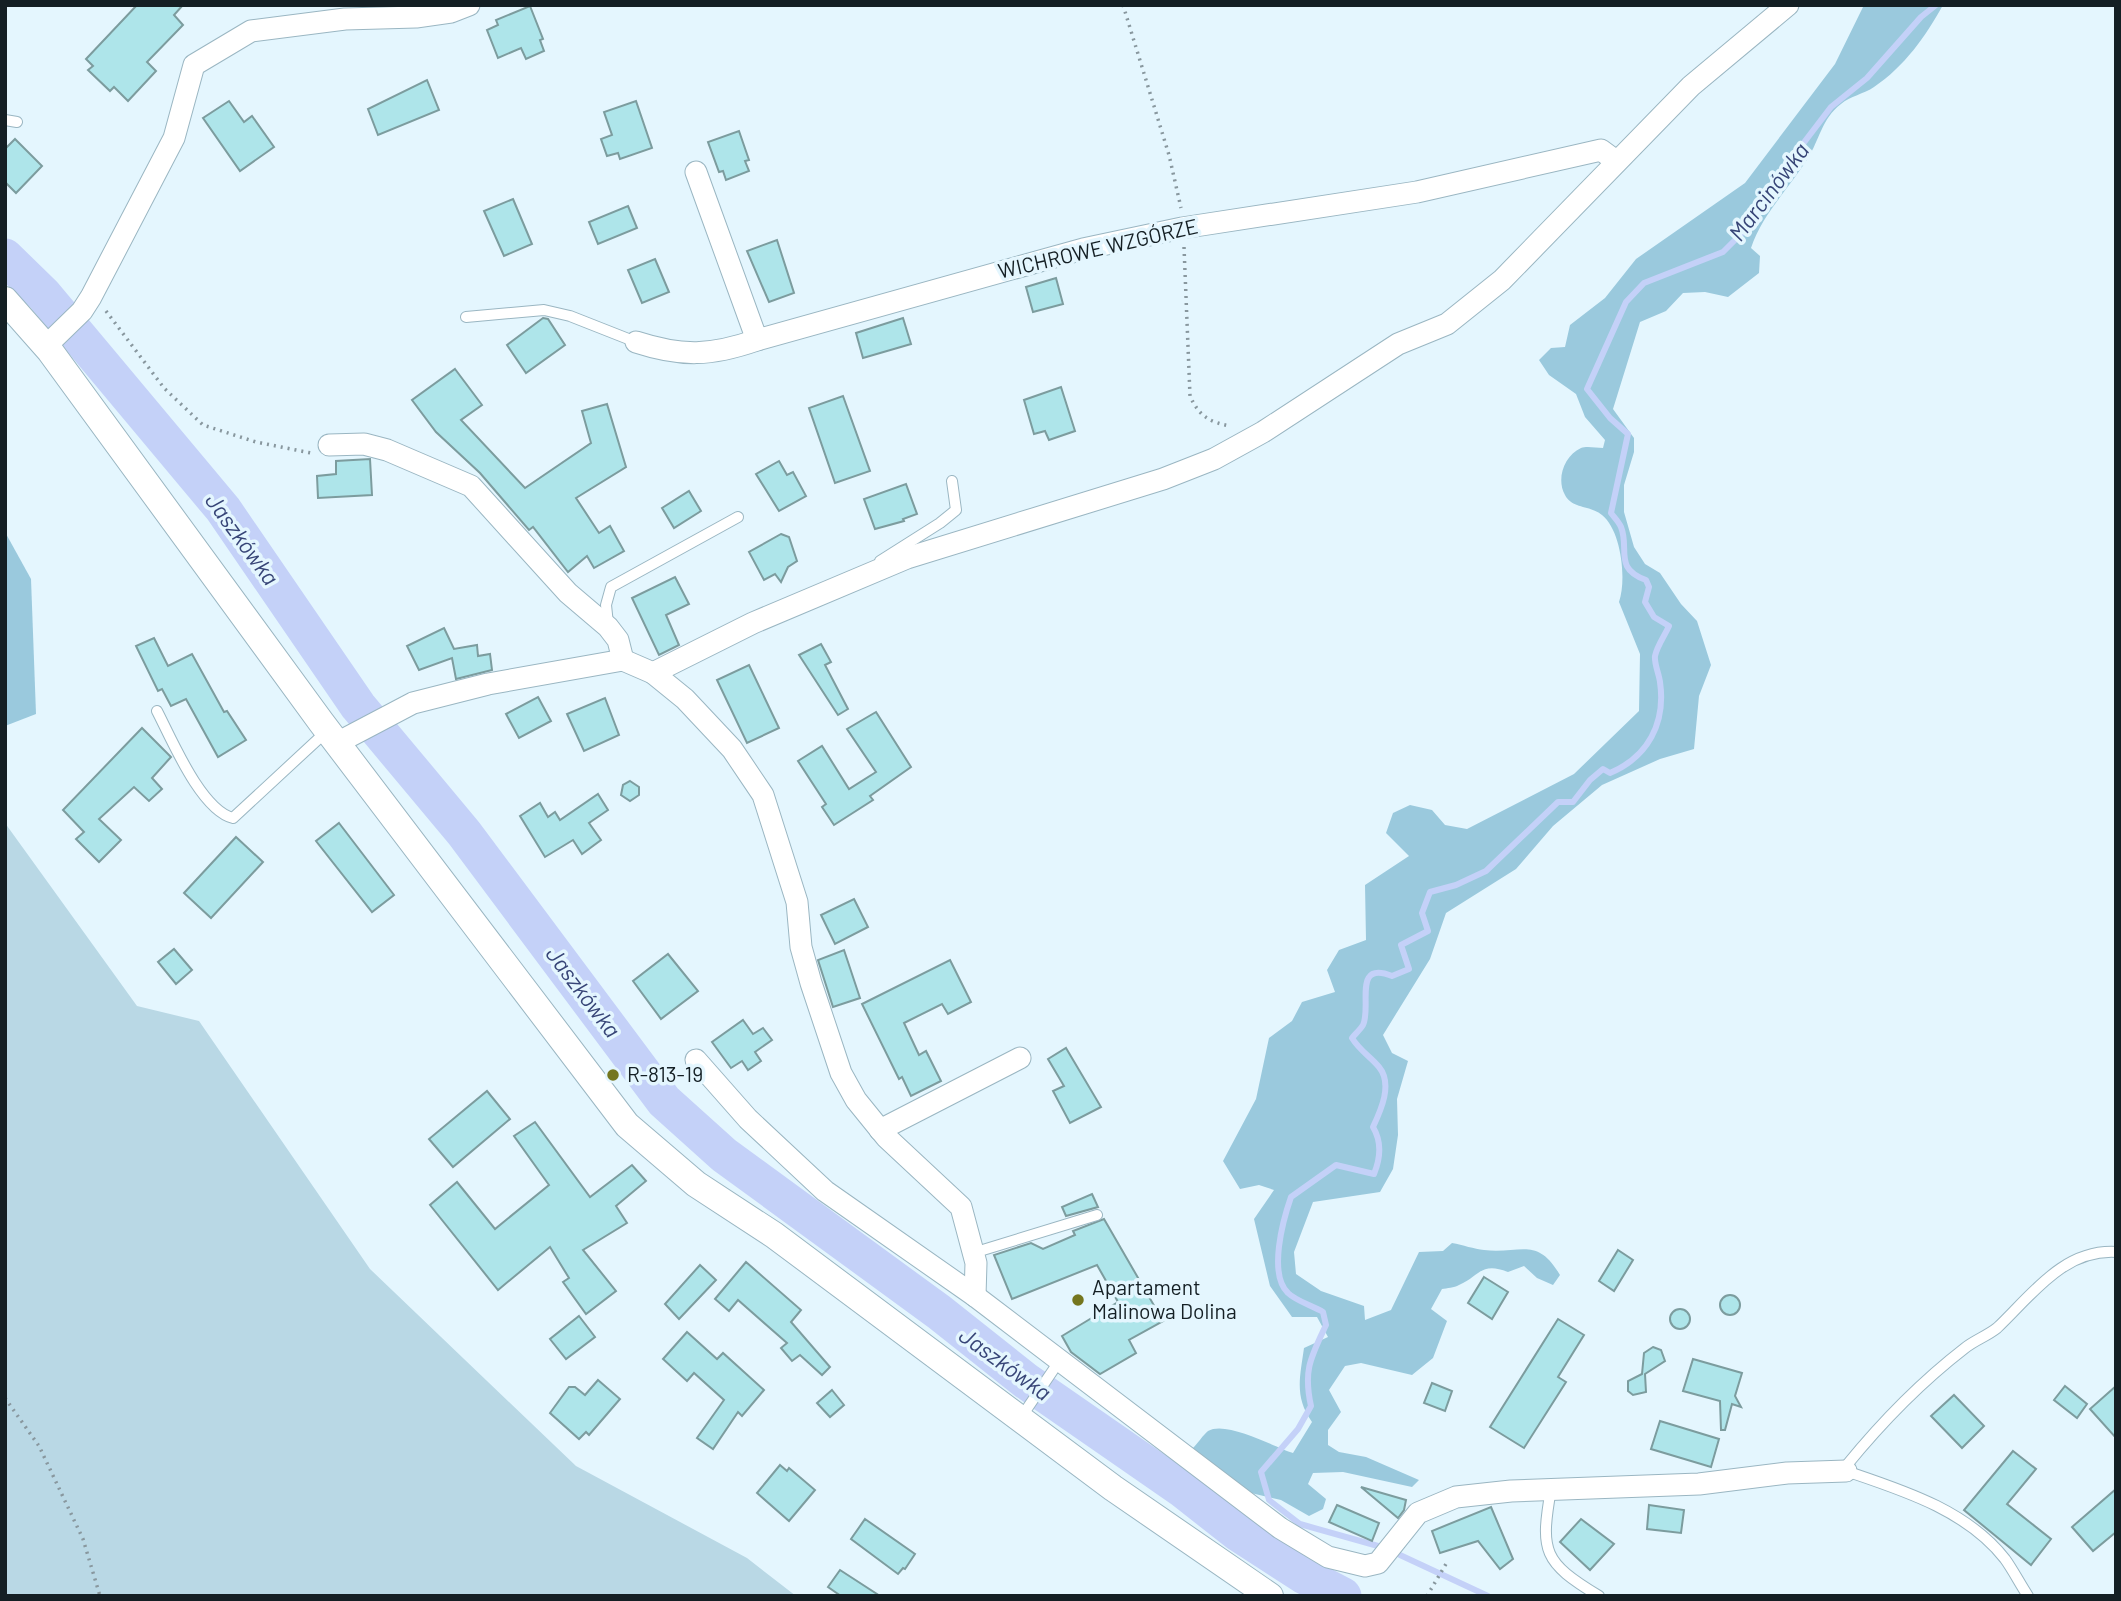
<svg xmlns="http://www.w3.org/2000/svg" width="2121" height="1601" viewBox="0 0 2121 1601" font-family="Barlow,sans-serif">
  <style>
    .green { fill: #b9d8e5 }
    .forest { fill: #9ac9dd }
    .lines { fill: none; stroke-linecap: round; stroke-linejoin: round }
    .stream { stroke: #c4d1f8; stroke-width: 6 }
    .river { stroke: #c4d1f8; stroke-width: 37 }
    .building { fill: #aee5ea; stroke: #7c9c9e; stroke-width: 2 }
    .service-casing { stroke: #9ab6c2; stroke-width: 12 }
    .minor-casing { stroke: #9ab6c2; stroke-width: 23 }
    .tertiary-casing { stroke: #9ab6c2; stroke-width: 28 }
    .path { stroke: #88979e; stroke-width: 3.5; stroke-dasharray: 2 5; stroke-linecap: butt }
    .service { stroke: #fff; stroke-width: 10 }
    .minor { stroke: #fff; stroke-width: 21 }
    .tertiary { stroke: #fff; stroke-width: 26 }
    .poi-dot { fill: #74761e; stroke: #e4f6fe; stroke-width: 2.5 }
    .labels { text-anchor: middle; stroke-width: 7; stroke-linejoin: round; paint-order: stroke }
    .street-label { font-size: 21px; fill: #141f24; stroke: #e4f6fe }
    .poi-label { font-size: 21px; fill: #141f24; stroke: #e4f6fe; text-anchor: start }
    .water-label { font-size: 23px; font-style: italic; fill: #374577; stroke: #e4f6fe }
  </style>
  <rect width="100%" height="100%" fill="#e4f6fe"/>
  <path class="green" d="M5 823 137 1006 199 1021 370 1269 576 1466 747 1558 796 1596H5Z"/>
  <g class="forest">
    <path d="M1864 5H1943C1926 36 1904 67 1874 87 1864 94 1850 96 1841 104 1822 118 1819 141 1808 158 1789 189 1762 214 1751 248L1760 256 1759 273 1728 297 1705 292 1683 293 1666 311 1640 322 1613 409 1634 438V452L1624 485V512L1634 547 1645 564 1660 573 1681 604 1697 621 1711 665 1699 696 1694 749 1660 759 1602 785 1553 826 1516 869 1446 913 1430 959 1383 1035 1392 1053 1408 1061 1397 1099 1398 1135 1393 1169 1380 1192 1313 1202 1294 1252 1296 1274 1321 1291 1364 1306 1365 1320 1391 1310 1419 1252 1443 1251 1452 1243C1463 1245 1474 1249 1484 1250 1521 1254 1537 1236 1560 1275L1553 1285 1537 1278 1524 1266 1508 1272C1481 1261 1480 1276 1459 1285 1454 1288 1447 1288 1442 1289L1431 1309 1447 1321 1433 1358 1412 1375 1361 1363 1345 1366 1329 1390 1341 1412 1328 1430V1445L1339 1452 1366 1457 1419 1480 1412 1487 1343 1472 1313 1473 1308 1484 1326 1499 1323 1509 1309 1516 1281 1500 1251 1493 1193 1448C1198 1443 1203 1435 1208 1431 1226 1420 1274 1447 1293 1453L1312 1422C1294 1397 1300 1377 1304 1348L1328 1337 1317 1317H1292L1270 1286 1254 1219 1274 1190 1259 1185 1240 1189 1223 1161 1256 1099 1269 1038 1292 1021 1302 1002 1335 992 1327 970 1339 950 1366 940 1365 885 1409 856 1386 833 1393 813 1410 805 1432 810 1445 825 1467 829 1574 774 1639 711 1640 654 1619 602C1627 579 1621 530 1602 515 1590 505 1572 509 1565 495 1556 479 1564 456 1581 448 1587 446 1596 448 1603 448L1605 440 1585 417 1576 394 1549 375 1539 360 1551 348 1565 347 1570 325 1605 298 1636 259 1745 183 1835 64Z"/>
    <path d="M5 532 31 579 36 714 5 726Z"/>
  </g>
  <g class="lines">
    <g class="stream">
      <path d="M1378 1546 1300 1524 1269 1500 1261 1472 1298 1429 1311 1406C1303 1370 1311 1357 1326 1325L1323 1312C1313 1306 1296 1301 1288 1293 1268 1274 1283 1220 1291 1197L1336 1165 1374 1174C1381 1157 1382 1142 1373 1127 1381 1110 1393 1084 1379 1067 1370 1056 1360 1051 1352 1038 1355 1034 1360 1030 1363 1025 1372 1007 1352 960 1392 976L1409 969 1401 945 1428 931 1422 913 1430 892 1456 885 1486 871 1558 802H1573L1590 780 1603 769 1610 773C1648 757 1666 723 1660 682 1659 674 1654 663 1655 656 1657 646 1665 635 1669 626L1654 617 1645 602 1649 587 1646 580C1613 568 1630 549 1621 527 1619 522 1614 517 1611 513L1628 434 1610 418 1587 389 1626 302 1644 283 1723 252 1747 228 1774 192 1799 149 1831 107 1867 78 1921 17 1936 5"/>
      <path d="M1400 1555 1488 1596"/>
    </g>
    <path class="river" d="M5 257 44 295 223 509 358 706 464 833 664 1101 724 1155 939 1312 1026 1381 1182 1489 1238 1533 1303 1575 1343 1596"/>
  </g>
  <g class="building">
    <path d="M137 5H183L174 15 183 25 147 62 156 71 128 101 114 87 110 91 88 70 93 66 86 59Z"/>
    <path d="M530 6 543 39 540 40 544 51 526 59 521 48 498 58 487 30 498 25 496 20Z"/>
    <path d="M427 80 439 110 378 135 368 109Z"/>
    <path d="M229 101 244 122 252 116 274 147 240 171 203 118Z"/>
    <path d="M636 101 652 148 620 159 618 153 607 156 601 139 612 135 604 112Z"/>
    <path d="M739 131 749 160 745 161 749 171 726 180 723 171 719 172 708 142Z"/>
    <path d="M15 139 42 166 16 193 5 182V149Z"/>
    <path d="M513 199 532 244 504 256 484 211Z"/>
    <path d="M628 206 637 228 598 244 589 222Z"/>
    <path d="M777 240 794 293 769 302 747 251Z"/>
    <path d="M655 259 669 292 642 303 628 270Z"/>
    <path d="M1056 278 1063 304 1033 312 1026 287Z"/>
    <path d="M543 318 548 319 565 345 526 373 507 345Z"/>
    <path d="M903 318 911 344 863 358 856 333Z"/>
    <path d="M455 369 482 405 461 420 525 488 591 443 582 411 607 404 626 467 576 498 599 533 610 526 624 551 594 568 587 556 568 572 533 527 529 530 480 473 436 432 412 400Z"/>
    <path d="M1061 387 1075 431 1049 440 1045 431 1034 434 1024 400Z"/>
    <path d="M843 396 870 471 835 483 809 408Z"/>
    <path d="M370 459 372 495 318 498 317 476 336 474V461Z"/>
    <path d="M779 461 787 475 793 472 806 496 779 511 756 474Z"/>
    <path d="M906 484 917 514 903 519 904 521 875 529 864 499Z"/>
    <path d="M689 491 701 511 674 528 662 508Z"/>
    <path d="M781 534 789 537 797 561 788 567 781 582 775 574 764 580 749 552Z"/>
    <path d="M675 577 689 604 666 615 679 645 659 655 632 598Z"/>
    <path d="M444 628 454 649 477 645 478 656 490 654 492 670 456 679 452 658 419 670 407 646Z"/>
    <path d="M154 638 168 666 192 654 224 712 227 711 246 740 218 757 186 699 171 706 162 689 158 691 136 646Z"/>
    <path d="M821 644 831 662 825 665 848 709 838 715 799 655Z"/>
    <path d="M749 665 779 728 747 743 717 680Z"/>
    <path d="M538 697 551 721 519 738 506 714Z"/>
    <path d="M605 698 619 735 584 751 567 714Z"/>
    <path d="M876 712 911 767 870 796 873 800 834 825 822 807 826 804 798 761 822 746 849 789 876 772 847 729Z"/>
    <path d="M142 728 171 757 152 778 162 789 149 801 134 787 99 819 121 840 99 862 76 839 84 832 63 810Z"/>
    <path d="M630 781 639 787V795L630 801 621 795 623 785Z"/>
    <path d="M598 794 608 810 589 823 601 840 582 854 573 840 545 857 520 816 540 803 548 817 555 812 560 820Z"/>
    <path d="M339 823 394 895 372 912 316 841Z"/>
    <path d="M236 837 263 862 211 918 184 893Z"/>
    <path d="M854 899 868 927 835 944 821 915Z"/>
    <path d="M174 949 192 970 176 984 158 962Z"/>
    <path d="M844 950 860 998 833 1007 818 960Z"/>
    <path d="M668 954 698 991 661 1019 633 981Z"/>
    <path d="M950 960 971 1002 948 1014 942 1004 904 1023 919 1055 926 1051 941 1081 911 1096 902 1077 899 1079 862 1004Z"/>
    <path d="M743 1020 753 1034 763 1028 772 1040 755 1052 761 1061 748 1070 742 1061 731 1068 712 1042Z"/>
    <path d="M1066 1048 1101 1107 1070 1123 1053 1091 1064 1086 1048 1059Z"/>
    <path d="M487 1091 510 1119 453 1167 429 1139Z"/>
    <path d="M535 1122 590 1197 632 1165 646 1181 616 1206 627 1223 583 1250 616 1291 586 1314 563 1282 569 1278 550 1247 498 1290 430 1205 457 1182 495 1229 549 1185 514 1136Z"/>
    <path d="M1092 1194 1098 1207 1066 1216 1062 1207Z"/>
    <path d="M1104 1219 1163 1321 1129 1340 1136 1353 1100 1374 1071 1352 1062 1336 1118 1302 1097 1265 1012 1299 994 1255 1031 1243 1043 1249 1075 1235 1073 1231Z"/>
    <path d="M1618 1250 1633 1260 1614 1291 1599 1281Z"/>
    <path d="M746 1262 801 1310 791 1322 830 1367 822 1375 800 1355 792 1361 781 1348 787 1343 738 1300 729 1311 715 1299Z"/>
    <path d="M700 1265 716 1280 679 1319 665 1304Z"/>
    <path d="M1484 1277 1508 1292 1492 1319 1468 1303Z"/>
    <circle cx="1730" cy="1305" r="10"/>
    <circle cx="1680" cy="1319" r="10"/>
    <path d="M579 1316 595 1337 566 1359 550 1339Z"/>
    <path d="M1558 1319 1584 1335 1558 1377 1566 1382 1524 1448 1490 1427Z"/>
    <path d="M687 1332 717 1359 723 1353 764 1390 742 1416 738 1412 713 1449 697 1438 724 1400 694 1373 687 1381 663 1359Z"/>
    <path d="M1653 1347 1661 1350 1665 1361 1645 1374 1646 1392 1633 1395 1628 1391V1381L1642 1374 1644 1353Z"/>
    <path d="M1693 1359 1742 1373 1735 1396 1741 1407 1732 1404 1725 1430H1721L1720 1401 1683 1391Z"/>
    <path d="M598 1380 620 1399 589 1435 586 1432 579 1439 550 1413 569 1387H575L585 1395Z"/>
    <path d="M1432 1383 1452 1391 1445 1411 1424 1403Z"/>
    <path d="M2065 1386 2087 1404 2077 1418 2054 1400Z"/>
    <path d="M2116 1386V1438L2090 1409Z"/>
    <path d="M832 1390 844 1405 830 1417 817 1403Z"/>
    <path d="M1954 1395 1984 1426 1962 1448 1931 1416Z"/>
    <path d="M1660 1421 1719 1439 1711 1467 1651 1449Z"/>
    <path d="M2013 1451 2036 1469 2007 1504 2051 1539 2031 1565 1964 1510Z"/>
    <path d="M780 1465 787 1471 789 1468 815 1490 789 1521 757 1493Z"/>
    <path d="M1361 1487 1406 1500 1404 1510 1398 1518Z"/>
    <path d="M2116 1489V1532L2093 1551 2072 1527Z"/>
    <path d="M1337 1505 1379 1523 1372 1541 1329 1522Z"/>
    <path d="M1649 1505 1684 1510 1681 1533 1647 1529Z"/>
    <path d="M1491 1507 1513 1559 1500 1569 1478 1541 1440 1553 1432 1531Z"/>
    <path d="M865 1519 915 1554 905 1569 903 1568 898 1574 851 1539Z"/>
    <path d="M1581 1519 1614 1544 1590 1570 1560 1542Z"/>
    <path d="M840 1570 880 1596H841L828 1587Z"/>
  </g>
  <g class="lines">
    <g class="service-casing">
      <g id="service">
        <path d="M5 120 17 122"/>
        <path d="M466 317 544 310 570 316 636 342"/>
        <path d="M880 561 940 523 956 510 952 481"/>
        <path d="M608 624 606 605 611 587 738 517"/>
        <path d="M157 711C172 740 201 810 233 818L327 731"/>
        <path d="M973 1253 1097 1215"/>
        <path d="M1020 1419 1060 1360"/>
        <path d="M1551 1489C1540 1552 1543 1562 1599 1596"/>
        <path d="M2028 1596C2020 1584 2013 1570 2005 1559 1967 1510 1902 1490 1846 1471V1466C1881 1423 1921 1382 1965 1348 1975 1340 1987 1336 1997 1328 2031 1296 2063 1249 2116 1252"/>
      </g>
    </g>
    <g class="minor-casing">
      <g id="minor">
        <path d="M696 172 757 340 1083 249 1182 228 1417 192 1601 150 1616 161"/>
        <path d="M636 342C682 357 711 356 757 340"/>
        <path d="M46 346 82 311 91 297 174 138 194 65 251 31 345 19 416 17 451 12 469 5"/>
        <path d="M329 445 364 444 387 450 471 486 568 593 608 627 618 640 623 660"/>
        <path d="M653 673 685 699 732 749 763 795 797 902 801 947 811 983 841 1073 856 1100 886 1137 961 1207 976 1263 975 1296"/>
        <path d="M337 743 413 703 488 684 623 660 653 673 753 623 907 558 1163 479 1214 459 1263 432 1398 344 1447 324 1502 280 1691 86 1788 5"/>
        <path d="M696 1060 748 1119 825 1191 975 1296 1280 1528 1328 1557 1365 1566 1378 1563 1418 1513 1456 1497 1511 1491 1699 1484 1787 1473 1846 1471"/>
        <path d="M880 1130 1020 1058"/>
      </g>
    </g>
    <g class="tertiary-casing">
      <path id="tertiary" d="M5 300 50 351 321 722 627 1125 696 1184 774 1235 1113 1488 1270 1596"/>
    </g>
    <g class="path">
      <path d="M1123 5 1169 155 1181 208"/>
      <path d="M1184 247 1190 396C1199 416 1209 422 1230 426"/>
      <path d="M106 311 164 388 203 425 256 442 311 453"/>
      <path d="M5 1398 39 1446 83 1539 100 1596"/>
      <path d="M1427 1596 1446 1564"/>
    </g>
    <use href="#service" class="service"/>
    <use href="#minor" class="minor"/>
    <use href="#tertiary" class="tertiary"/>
  </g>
  <g class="poi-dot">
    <circle cx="613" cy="1075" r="7"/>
    <circle cx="1078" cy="1300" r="7"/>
  </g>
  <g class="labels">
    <g class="street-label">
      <text transform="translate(1098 249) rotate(-13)" y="7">WICHROWE WZGÓRZE</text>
    </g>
    <g class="poi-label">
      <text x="627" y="1082">R-813-19</text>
      <text x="1092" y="1295">Apartament<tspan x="1092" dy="24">Malinowa Dolina</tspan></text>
    </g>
    <g class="water-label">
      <text transform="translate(1769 192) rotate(-53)" y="8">Marcinówka</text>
      <text transform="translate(242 539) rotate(54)" y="8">Jaszkówka</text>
      <text transform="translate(583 992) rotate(53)" y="8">Jaszkówka</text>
      <text transform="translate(1005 1364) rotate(36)" y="8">Jaszkówka</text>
    </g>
  </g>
  <rect width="2121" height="1601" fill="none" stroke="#141f24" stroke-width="14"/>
</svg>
